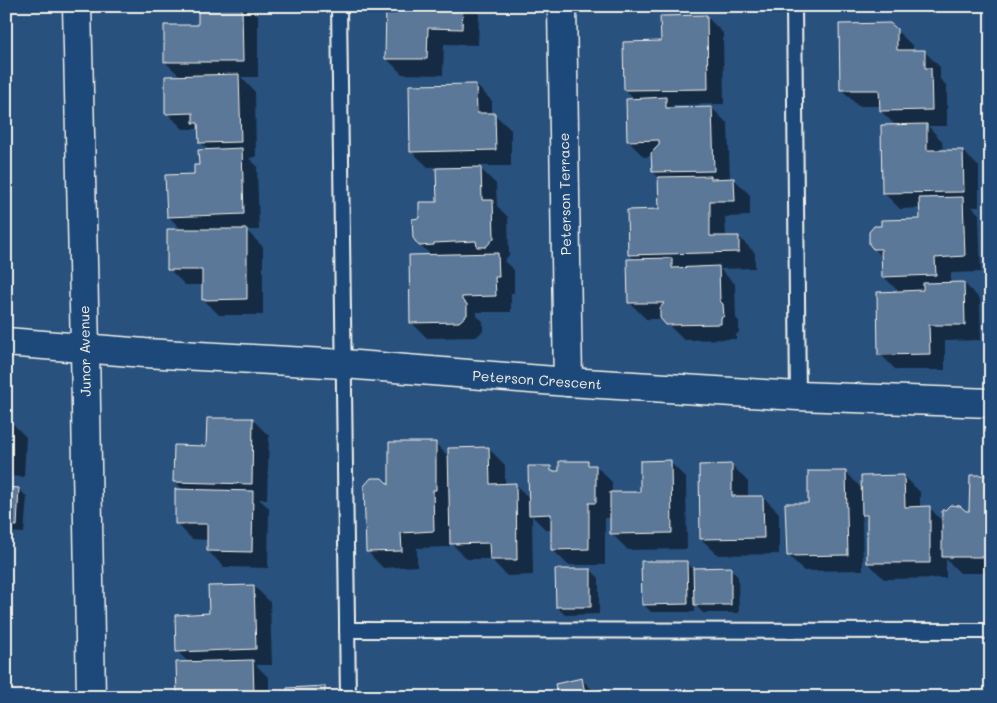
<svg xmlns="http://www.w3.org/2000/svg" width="997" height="703" viewBox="0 0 997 703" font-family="Mali,sans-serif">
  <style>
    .shadow { fill: #0007 }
    .building { fill: #5b7899; stroke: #f4f1e8 }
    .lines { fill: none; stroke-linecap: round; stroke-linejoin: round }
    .lane-casing { stroke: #f4f1e8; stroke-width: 18 }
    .street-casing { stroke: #f4f1e8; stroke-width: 31 }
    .secondary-casing { stroke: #f4f1e8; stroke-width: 31 }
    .lane { stroke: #1f4a7a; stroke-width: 14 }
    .street { stroke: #1f4a7a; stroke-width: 28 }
    .secondary { stroke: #1f4a7a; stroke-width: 28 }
    .labels { text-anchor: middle; stroke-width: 4.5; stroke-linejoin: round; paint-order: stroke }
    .street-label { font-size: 14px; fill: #f4f1e8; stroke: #1f4a7a }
  </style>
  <rect width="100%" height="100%" fill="#28517e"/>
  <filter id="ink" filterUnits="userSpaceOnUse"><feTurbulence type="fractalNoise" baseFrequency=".02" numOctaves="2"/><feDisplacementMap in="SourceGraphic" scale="10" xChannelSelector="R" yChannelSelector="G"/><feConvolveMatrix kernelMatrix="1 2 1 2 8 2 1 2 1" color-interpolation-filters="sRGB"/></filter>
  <g filter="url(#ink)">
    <g class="shadow">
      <path d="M199 6H249L258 15V77H241L255 92 256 157 249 158 257 166 259 230H246L263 247V315H219L203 299V285H185L169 269 183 231 168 216 200 166 209 151 200 142V129H183L167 113 181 77 165 62 199 26Z"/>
      <path d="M387 6H471L479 14 478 45 444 44 443 75 402 74 386 58Z"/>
      <path d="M707 17 723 33 724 104 672 105 676 109 712 108 728 124 730 180 734 179 750 195V216L725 217 726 237H739L755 253V268L720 269 735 284 736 318 739 321V332L736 335V339L684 340 662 319H646L630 303 635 260 629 254 661 210 660 179 653 172V156L644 157 628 141 635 100 625 90 662 42Z"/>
      <path d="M896 30 913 46V51H924L940 67V79L947 86V126H928L942 141 943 151H963L979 167V207H972L979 214 981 272 951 273V283H964L980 299 981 340 945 341V370H896L880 354 899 292 883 276 882 257 874 248 921 220V208L900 209 884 193 896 126 881 111V106H858L842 90Z"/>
      <path d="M476 85 492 101V114H494L511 130V166H478L496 184 497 206 508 217 509 255 504 261 514 270V293H511V312H477V316L483 321V331L476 337 427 338 411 322 431 255 420 245V220L438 203 445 167H428L411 151Z"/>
      <path d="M253 420 269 436 267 499H259L269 508 268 568 224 567 208 551V540L192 539 176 523 184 491 174 481 208 447Z"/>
      <path d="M6 421H10L26 437 24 477 6 476Z"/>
      <path d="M435 443 449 457 489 449 505 465V485H516L530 499 551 468 555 472H561L587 462 592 466H596L612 482V494L641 493 670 462 686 478 687 549 628 550 612 534 611 518H605V565H568L552 549V530H546L532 516 533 575 507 576 491 559H467L449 541V547L417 548V566L383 568 367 551 391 487Z"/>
      <path d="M732 465 748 482V497H763L779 513V554L718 555 701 539Z"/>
      <path d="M846 472 862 489 904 476 920 492V508L929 507 943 522 965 512H970L991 477V573H960L946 559V578L884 579 868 563V520L862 514 863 570 804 571 788 555 809 504Z"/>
      <path d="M6 488 19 489 27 497 24 533 6 532Z"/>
      <path d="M686 562 693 569 730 568 738 577 739 613H703L695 605V612H651L643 604Z"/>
      <path d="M591 570 599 578V614L565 615 557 607Z"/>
      <path d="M6 578 10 581V616H6Z"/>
      <path d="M254 586 270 602 272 665H256L269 678V697H179L189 663 177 651 210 615Z"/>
      <path d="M6 616 11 621 12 656H6Z"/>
      <path d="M6 679 12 684V697H6Z"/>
      <path d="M582 680 595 692 605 690 612 697H559Z"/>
      <path d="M324 687 332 697H288Z"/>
    </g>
    <g class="building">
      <path d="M198 6H242L243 62H164V25H198Z"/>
      <path d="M386 6H463L462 29 428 28 427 59H385Z"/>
      <path d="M707 15 708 89 624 90 623 42 661 41 660 16Z"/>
      <path d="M890 23 897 29V50H925V68H931L932 110 880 111 879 90H840L839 24Z"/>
      <path d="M239 74 241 142 199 143 198 123H193V113L165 114V76Z"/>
      <path d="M476 84 477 113H495L496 150 410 152 409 85Z"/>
      <path d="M666 97V108L712 107 714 171 652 172 651 153 659 145V140L627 141 626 99Z"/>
      <path d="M927 124V150H963L964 192 882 193 881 125Z"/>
      <path d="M242 148 244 214 167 217 165 175 194 174V165H199L198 150Z"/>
      <path d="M481 167 482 200H493L494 238 486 247H477L476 241 434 243V245L419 246 413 238 412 219 419 218V202H437L436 168Z"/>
      <path d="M711 176V179L734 178 735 201H710V236H739V252L628 255 627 210 659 209 658 177Z"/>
      <path d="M963 197 965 256 935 258 936 275 882 277 881 249H873L869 244V232L874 226H881V220L920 219 919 198Z"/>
      <path d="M167 229H247V299L202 300V270H167Z"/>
      <path d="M498 253 499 277H495L496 296 462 297V300L467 304V315L459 322 410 323 409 255Z"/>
      <path d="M672 258V268L719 266 720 301 723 304 724 316 721 318V324L666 325 660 318V308L664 303H628L627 259Z"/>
      <path d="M964 282 965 325H929L930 354 878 355 877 292 923 290V283Z"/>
      <path d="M207 418H253L252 484 173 482 174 445 206 446Z"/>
      <path d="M6 420H10L8 462H6Z"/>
      <path d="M389 442H436V490H433L434 531 401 533 402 551 366 552 364 486 371 478H382L389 485Z"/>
      <path d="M489 447 490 484 516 483 517 560H490L489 543 450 544 448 448Z"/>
      <path d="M671 460 672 533 610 534V492H640V461Z"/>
      <path d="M559 461H588V465H596V503H589V549L551 550V514L529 515 528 466H551V471H559Z"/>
      <path d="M732 464V496H763L764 538 700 539 699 465Z"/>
      <path d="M808 471H846L848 555 787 556 785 503H808Z"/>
      <path d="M904 475 905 507 930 506V563H867V515H862L861 476Z"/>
      <path d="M970 475H991V557H942V510H945L950 505 960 506 966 511H969Z"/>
      <path d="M6 487 19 488 17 526 6 525Z"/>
      <path d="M175 489 253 491 252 552 207 551V524H175Z"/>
      <path d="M641 561H687L688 604 642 605Z"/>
      <path d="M731 567V605H694L693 568Z"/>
      <path d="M555 569H591V607H556Z"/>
      <path d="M254 585 256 649 176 652 175 615 209 613 208 586Z"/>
      <path d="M253 660 254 697H177L176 662Z"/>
      <path d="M582 678 585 693 606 689 607 697H558L555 684Z"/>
      <path d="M325 686V697H287V688Z"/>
      <path d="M991 693V697H966V694Z"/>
    </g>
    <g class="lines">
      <g class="lane-casing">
        <g id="lane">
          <path d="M339 6 348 697"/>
          <path d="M794 6 798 396"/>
          <path d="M347 630 991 631"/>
        </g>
      </g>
      <g class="street-casing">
        <g id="street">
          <path d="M562 6 568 382"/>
          <path d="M6 342 145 353 344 364 568 382 798 396 991 403"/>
        </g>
      </g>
      <g class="secondary-casing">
        <path id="secondary" d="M77 6 85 348 91 697"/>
      </g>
      <use href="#lane" class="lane"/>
      <use href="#street" class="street"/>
      <use href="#secondary" class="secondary"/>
    </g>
  </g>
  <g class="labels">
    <g class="street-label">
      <text transform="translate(565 194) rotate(-91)" y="5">Peterson Terrace</text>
      <text transform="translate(85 351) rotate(-91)" y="5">Junor Avenue</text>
      <text transform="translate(537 380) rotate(4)" y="5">Peterson Crescent</text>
    </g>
  </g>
  <rect width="997" height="703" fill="none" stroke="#1f4a7a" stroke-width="25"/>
  <rect x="12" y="12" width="972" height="678" fill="none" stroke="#f4f1e8" stroke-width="2" filter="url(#ink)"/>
</svg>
